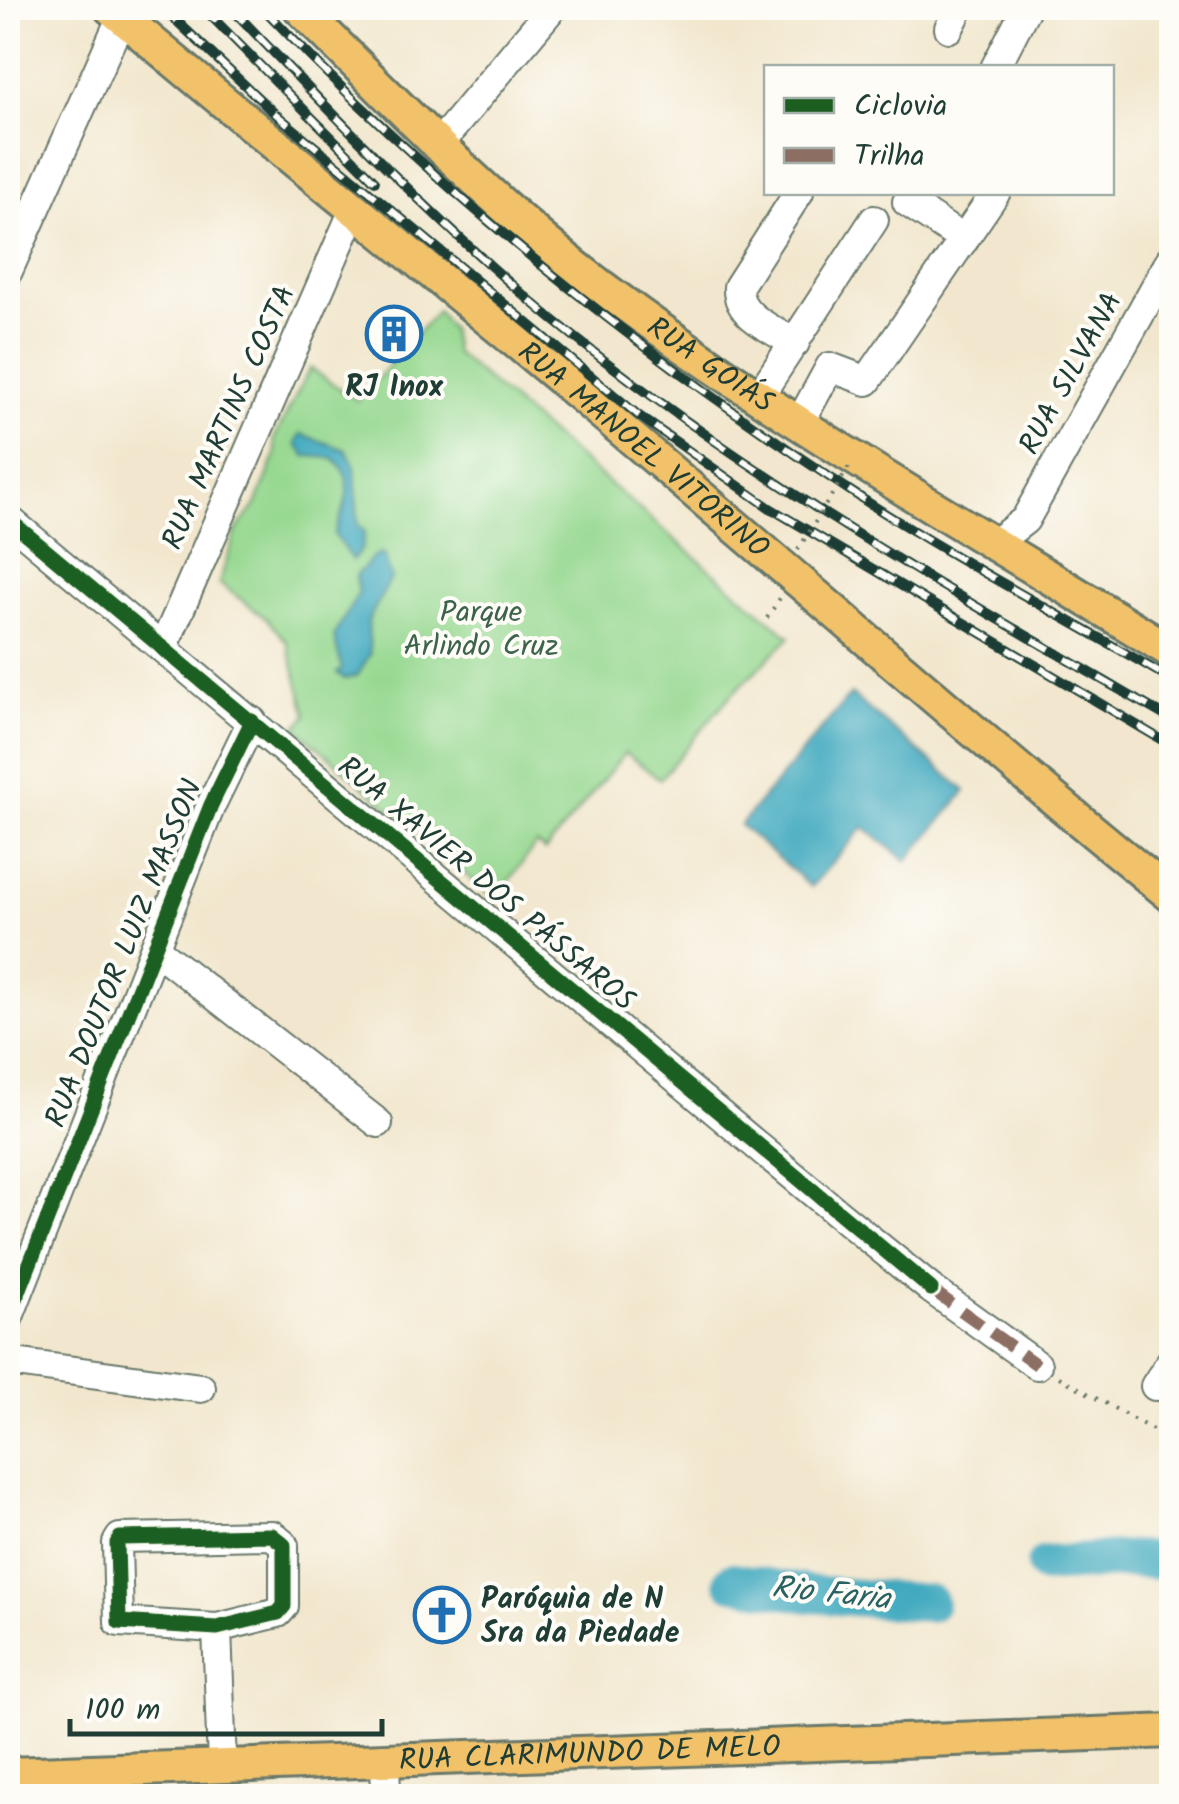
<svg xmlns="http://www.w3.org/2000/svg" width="1179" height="1804" viewBox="0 0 1179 1804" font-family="Kalam,sans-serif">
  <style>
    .green { fill: #96d890; stroke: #5a8a62; stroke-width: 2.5 }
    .water { fill: #3ea8be; stroke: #2e7279; stroke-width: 2.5 }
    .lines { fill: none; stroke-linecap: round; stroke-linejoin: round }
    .river { stroke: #3ea8be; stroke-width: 38 }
    .minor-casing { stroke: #69786a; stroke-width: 32 }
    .major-casing { stroke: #69786a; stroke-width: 38 }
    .path { stroke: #69786a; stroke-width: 4; stroke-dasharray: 2.5 8; stroke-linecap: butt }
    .minor { stroke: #fff; stroke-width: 28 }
    .major { stroke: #f2c26a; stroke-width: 32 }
    .rail-casing { stroke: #1f3d34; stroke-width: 10 }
    .rail { stroke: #fdfcf7; stroke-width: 6; stroke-dasharray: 19; stroke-linecap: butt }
    .path-bridge { stroke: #69786a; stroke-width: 4; stroke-dasharray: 2.5 8; stroke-linecap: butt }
    .quiet { stroke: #8d6e63; stroke-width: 12; stroke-dasharray: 25 12; stroke-linecap: butt }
    .cycleway-casing { stroke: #fdfcf7; stroke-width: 21 }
    .cycleway { stroke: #1b5e20; stroke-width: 15 }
    .labels { text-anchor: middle; stroke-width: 8; stroke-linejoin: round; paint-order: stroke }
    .street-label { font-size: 30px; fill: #1f3d34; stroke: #fdfcf7 }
    .poi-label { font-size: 30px; font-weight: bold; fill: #1f3d34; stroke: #fdfcf7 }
    .park-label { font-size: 30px; fill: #3d644b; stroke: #fdfcf7 }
    .water-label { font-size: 32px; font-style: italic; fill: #2a6264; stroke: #fdfcf7 }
  </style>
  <rect width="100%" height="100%" fill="#fdfcf7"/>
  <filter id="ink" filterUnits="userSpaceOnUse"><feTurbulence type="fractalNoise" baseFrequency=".01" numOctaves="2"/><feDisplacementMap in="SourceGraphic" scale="20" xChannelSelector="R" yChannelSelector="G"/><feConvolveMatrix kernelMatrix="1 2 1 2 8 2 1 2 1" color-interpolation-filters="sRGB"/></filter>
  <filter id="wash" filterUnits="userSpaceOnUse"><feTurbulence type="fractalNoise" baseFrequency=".0048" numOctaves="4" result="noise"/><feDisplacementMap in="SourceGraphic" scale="40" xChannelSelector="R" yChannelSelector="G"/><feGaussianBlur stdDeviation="2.25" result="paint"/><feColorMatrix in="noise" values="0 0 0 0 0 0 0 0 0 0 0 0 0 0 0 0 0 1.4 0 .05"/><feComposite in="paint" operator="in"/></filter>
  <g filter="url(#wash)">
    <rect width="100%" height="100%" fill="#f2e7ce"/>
    <path class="green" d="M437 311 450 329 455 353 790 637 728 698 660 779 625 753 545 851 536 844 495 900 296 728 307 715 287 642 267 619 219 583 237 529 256 505 276 454 274 439 310 368 358 401Z"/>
    <g class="water">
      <path d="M301 434 346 450 355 466 358 525 365 532 362 549 352 560 334 534C344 508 359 480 333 458L306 456 296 444Z"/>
      <path d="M384 554 391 578 368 621 370 654 358 675 345 679 337 673 342 669 334 636 358 594 356 575 376 555Z"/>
      <path d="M851 694 966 791 907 861 864 827 811 887 740 825Z"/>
    </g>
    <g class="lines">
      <g class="river">
        <path d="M1045 1565 1132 1559 1172 1562"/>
        <path d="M733 1581 808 1594 929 1603"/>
      </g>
    </g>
  </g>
  <g filter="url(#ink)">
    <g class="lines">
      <g class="minor-casing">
        <g id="minor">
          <path d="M949 28 959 8"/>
          <path d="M995 68 1026 8"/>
          <path d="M438 145 552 8"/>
          <path d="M907 202 964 240"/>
          <path d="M8 271 122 16"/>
          <path d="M795 343C774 330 736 316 738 287L799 192"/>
          <path d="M759 396 874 220"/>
          <path d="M800 422 830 367 867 381 996 192"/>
          <path d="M8 519 834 1210 931 1289 1037 1365"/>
          <path d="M995 543 1025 520 1172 257"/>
          <path d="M163 648 353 212"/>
          <path d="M155 949 378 1123"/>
          <path d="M8 1319 211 805 252 721"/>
          <path d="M8 1362 201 1388"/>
          <path d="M1155 1386 1172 1360"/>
          <path d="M272 1535 284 1545V1606L278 1613 217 1628 119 1622 117 1543 120 1538Z"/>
          <path d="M217 1628 222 1765"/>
          <path d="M385 1758 386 1796"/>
        </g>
      </g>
      <g class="major-casing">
        <g id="major">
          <path id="s1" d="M111 8C265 138 423 264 578 393 777 559 970 733 1172 896"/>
          <path id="s2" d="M300 8C396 103 491 203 599 285 780 421 979 533 1172 652"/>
          <path id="s3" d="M8 1774 1172 1731"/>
        </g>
      </g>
      <g class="path">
        <path d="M767 618 780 598"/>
        <path d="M1059 1377 1172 1441"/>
      </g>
      <use href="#minor" class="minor"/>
      <use href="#major" class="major"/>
      <g class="rail-casing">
        <g id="rail">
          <path d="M163 8 271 110 638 415 770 508 1172 746"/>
          <path d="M203 8 375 181"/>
          <path d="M231 8C334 115 436 223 551 318 742 475 958 596 1172 720"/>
          <path d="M263 8C439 193 638 352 852 492 955 560 1065 617 1172 680"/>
        </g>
      </g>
      <use href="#rail" class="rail"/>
      <path class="path-bridge" d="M798 550 852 462"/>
      <path class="quiet" d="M931 1289 1037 1365"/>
      <g class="cycleway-casing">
        <g id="cycleway">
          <path d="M8 519 931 1289"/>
          <path d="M8 1319 211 805 252 721"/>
          <path d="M272 1535 284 1545V1606L278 1613 217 1628 119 1622 117 1543 120 1538Z"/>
        </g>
      </g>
      <use href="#cycleway" class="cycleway"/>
    </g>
  </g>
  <defs>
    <g id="building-ring" transform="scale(2.875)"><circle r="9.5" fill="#fdfcf7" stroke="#1f6fb2" stroke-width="1.5"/><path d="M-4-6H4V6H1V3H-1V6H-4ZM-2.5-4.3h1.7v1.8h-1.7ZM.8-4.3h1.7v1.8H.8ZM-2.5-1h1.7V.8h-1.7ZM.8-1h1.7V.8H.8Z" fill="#1f6fb2"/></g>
    <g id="church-ring" transform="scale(2.875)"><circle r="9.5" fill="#fdfcf7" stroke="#1f6fb2" stroke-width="1.5"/><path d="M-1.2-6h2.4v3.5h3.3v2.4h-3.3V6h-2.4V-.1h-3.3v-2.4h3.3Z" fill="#1f6fb2"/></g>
  </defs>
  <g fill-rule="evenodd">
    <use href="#building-ring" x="394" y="334"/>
    <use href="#church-ring" x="442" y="1615"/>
  </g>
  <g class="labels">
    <g class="street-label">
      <text dy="10" stroke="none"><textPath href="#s2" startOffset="545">RUA GOIÁS</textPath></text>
      <text transform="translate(1070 373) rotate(-61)" y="10">RUA SILVANA</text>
      <text transform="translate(228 417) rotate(-66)" y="10">RUA MARTINS COSTA</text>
      <text dy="10" stroke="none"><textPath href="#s1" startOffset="692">RUA MANOEL VITORINO</textPath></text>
      <text transform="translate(487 883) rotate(40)" y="10">RUA XAVIER DOS PÁSSAROS</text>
      <text transform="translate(123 953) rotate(-68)" y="10">RUA DOUTOR LUIZ MASSON</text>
      <text dy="10" stroke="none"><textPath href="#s3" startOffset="582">RUA CLARIMUNDO DE MELO</textPath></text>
    </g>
    <g class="poi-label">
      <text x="394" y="396">RJ Inox</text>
      <text x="481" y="1608" text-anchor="start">Paróquia de N<tspan x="481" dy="34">Sra da Piedade</tspan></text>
    </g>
    <g class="park-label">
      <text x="481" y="621">Parque<tspan x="481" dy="34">Arlindo Cruz</tspan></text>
    </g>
    <g class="water-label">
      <text transform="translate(831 1592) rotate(6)" y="11">Rio Faria</text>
    </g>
  </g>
  <rect width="1179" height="1804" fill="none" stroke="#fdfcf7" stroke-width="40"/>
  <rect x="764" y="65" width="350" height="130" fill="#fdfcf7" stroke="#a4b0a9" stroke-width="2.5"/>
  <rect x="784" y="98" width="50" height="15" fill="#1b5e20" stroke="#a4b0a9" stroke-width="2.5"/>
  <text x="854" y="115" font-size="30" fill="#1f3d34">Ciclovia</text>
  <rect x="784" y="148" width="50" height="15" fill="#8d6e63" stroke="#a4b0a9" stroke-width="2.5"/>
  <text x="854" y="165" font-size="30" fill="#1f3d34">Trilha</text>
  <path d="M70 1719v15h312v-15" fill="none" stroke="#1f3d34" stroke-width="5"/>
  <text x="85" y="1719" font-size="30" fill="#1f3d34" stroke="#fdfcf7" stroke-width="8" paint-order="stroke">100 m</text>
</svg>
